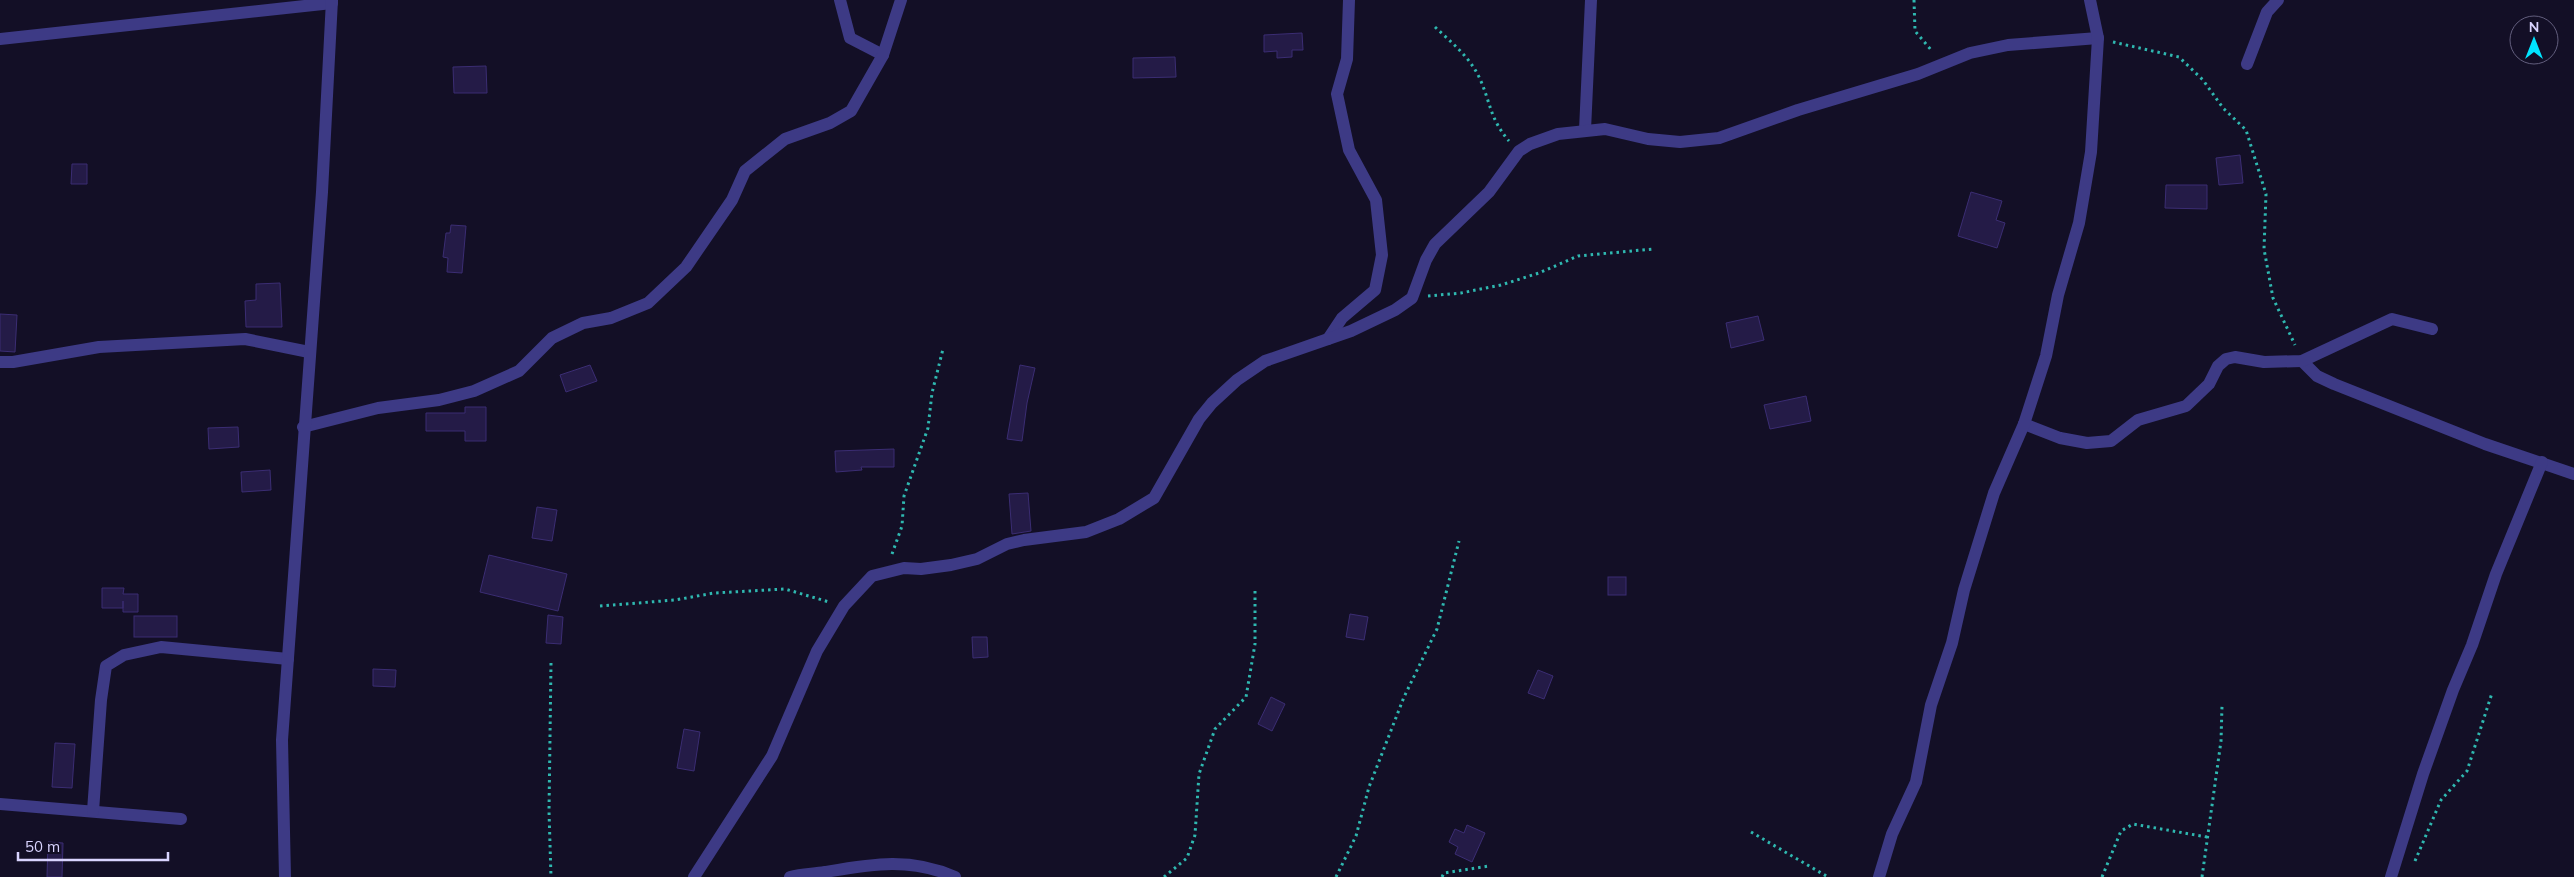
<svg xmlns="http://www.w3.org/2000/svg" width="2574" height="877" viewBox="0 0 2574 877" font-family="Mulish,sans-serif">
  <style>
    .building { fill: #241b47; stroke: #3b2d73 }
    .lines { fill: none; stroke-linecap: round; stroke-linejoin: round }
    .path { stroke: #2fb8b0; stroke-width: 3; stroke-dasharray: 2.5 4; stroke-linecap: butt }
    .street { stroke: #3d3a85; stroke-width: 12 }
  </style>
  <rect width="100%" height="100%" fill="#130f26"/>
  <g class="building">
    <path d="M1302 33 1303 50H1292V57L1277 58V51L1264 52V35Z"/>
    <path d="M1175 57 1176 77 1133 78V58Z"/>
    <path d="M486 66 487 93H454L453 67Z"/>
    <path d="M2240 155 2243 183 2219 185 2216 158Z"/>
    <path d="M72 164H87V184H71Z"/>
    <path d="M2166 185H2207V209L2165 208Z"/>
    <path d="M1971 192 2002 201 1996 220 2005 223 1997 248 1958 236Z"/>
    <path d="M451 225 466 226 462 273 447 272 448 258 443 257 446 233H450Z"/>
    <path d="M280 283 282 327H246L245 301 256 300V284Z"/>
    <path d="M0 314 17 315 15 352 0 351Z"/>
    <path d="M1758 316 1764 340 1731 348 1726 323Z"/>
    <path d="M590 365 597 381 566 392 560 375Z"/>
    <path d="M1020 365 1035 368 1027 403 1022 441 1007 439Z"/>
    <path d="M1806 396 1811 421 1770 429 1764 405Z"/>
    <path d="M465 407H486V441H465V431H426V413H465Z"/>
    <path d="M238 427 239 447 209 449 208 428Z"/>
    <path d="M894 449V467H861L862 470 836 472 835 451Z"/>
    <path d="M270 470 271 490 242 492 241 472Z"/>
    <path d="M1028 493 1031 531 1012 534 1009 494Z"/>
    <path d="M537 507 557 510 552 541 532 538Z"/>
    <path d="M489 555 567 574 558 611 480 592Z"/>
    <rect x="1608" y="577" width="18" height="18"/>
    <path d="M102 588H124L123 594H138V612H123V601V608H102Z"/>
    <path d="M1350 614 1368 617 1364 640 1346 637Z"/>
    <path d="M548 615 563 617 561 644 546 643Z"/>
    <rect x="134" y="616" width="43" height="21"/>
    <path d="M972 637H987L988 657 973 658Z"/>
    <path d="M373 669 396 670 395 687 373 686Z"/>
    <path d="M1538 670 1553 676 1544 699 1528 693Z"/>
    <path d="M1271 697 1285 704 1272 731 1258 724Z"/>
    <path d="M684 729 700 732 694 771 677 768Z"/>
    <path d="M55 743 75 744 72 788 52 787Z"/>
    <path d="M1467 825 1485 833 1472 862 1455 854 1458 847 1449 842 1455 829 1464 833Z"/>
    <path d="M48 842 63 843 62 877H47Z"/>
  </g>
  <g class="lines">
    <g class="path">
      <path d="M1914 0 1915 31 1932 51"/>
      <path d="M1435 27C1452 43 1470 57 1480 79 1491 104 1490 119 1509 141"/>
      <path d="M2113 42 2179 57 2203 80 2223 108 2246 130 2266 194 2264 249 2273 298 2295 345"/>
      <path d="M1428 296 1461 293 1501 285 1539 273 1578 256 1653 249"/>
      <path d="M892 554 902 526 904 496 928 428 932 393 943 349"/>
      <path d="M600 606 675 600 714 593 785 589 829 602"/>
      <path d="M551 663 549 811 551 877"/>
      <path d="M1751 832 1828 877"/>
      <path d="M2415 861 2441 800 2467 771 2492 693"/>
      <path d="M1164 877 1187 858 1195 835 1199 774 1215 729 1246 697 1255 644V590"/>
      <path d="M1336 877 1356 836 1369 787 1404 697 1437 629 1459 541"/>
      <path d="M1442 877 1444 873 1489 866"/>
      <path d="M2102 877 2121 831 2133 824 2207 837"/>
      <path d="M2202 877 2221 741 2222 706"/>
    </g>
    <g class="street">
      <path d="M840 0 850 38 883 55"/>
      <path d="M0 39 332 3"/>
      <path d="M2247 64 2267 12 2278 0"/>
      <path d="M1585 130 1591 0"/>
      <path d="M1328 339 1342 318 1375 290 1382 255 1376 200 1349 150 1337 94 1347 59 1349 0"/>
      <path d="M2302 361 2317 376 2334 384 2485 444 2574 474"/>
      <path d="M0 362H13L99 347 245 339 309 352"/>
      <path d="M2024 424 2060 438 2087 443 2111 441 2138 420 2186 406 2209 384 2218 366 2226 359 2235 357 2264 362 2302 361 2392 319 2432 329"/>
      <path d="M303 427 378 408 439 400 474 391 519 371 552 338 583 323 611 318 648 303 686 267 732 200 745 171 785 139 830 123 851 111 883 55 901 0"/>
      <path d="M0 804 181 819"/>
      <path d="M93 811 101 700 106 666 124 655 161 647 288 659"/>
      <path d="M285 877 282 740 322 192 332 0"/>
      <path d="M694 877 772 756 817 651 844 606 872 576 904 568 921 569 951 565 977 559 1007 544 1024 540 1086 532 1119 519 1154 498 1199 419 1212 403 1237 380 1265 361 1351 331 1395 310 1412 298 1426 260 1435 244 1489 192 1519 151 1530 144 1558 134 1605 129 1648 139 1680 142 1719 138 1798 110 1918 74 1970 53 2008 45 2098 38"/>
      <path d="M790 877C802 874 813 874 825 872 872 864 910 857 955 877"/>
      <path d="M1879 877 1892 834 1916 782 1931 705 1952 643 1964 590 1994 493 2024 424 2046 356 2058 295 2079 223 2091 152 2098 38 2090 0"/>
      <path d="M2391 877 2423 774 2453 690 2472 645 2496 574 2542 462"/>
    </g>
  </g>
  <g transform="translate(2534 40)"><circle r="24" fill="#130f26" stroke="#625e7d"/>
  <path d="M0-4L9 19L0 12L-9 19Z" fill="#00e5ff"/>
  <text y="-8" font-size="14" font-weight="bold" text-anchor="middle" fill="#d9d4ff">N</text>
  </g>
  <path d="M18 852v8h150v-8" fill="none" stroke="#d9d4ff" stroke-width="2.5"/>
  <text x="25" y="852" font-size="15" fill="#d9d4ff" stroke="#130f26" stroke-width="4" paint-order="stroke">50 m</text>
</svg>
